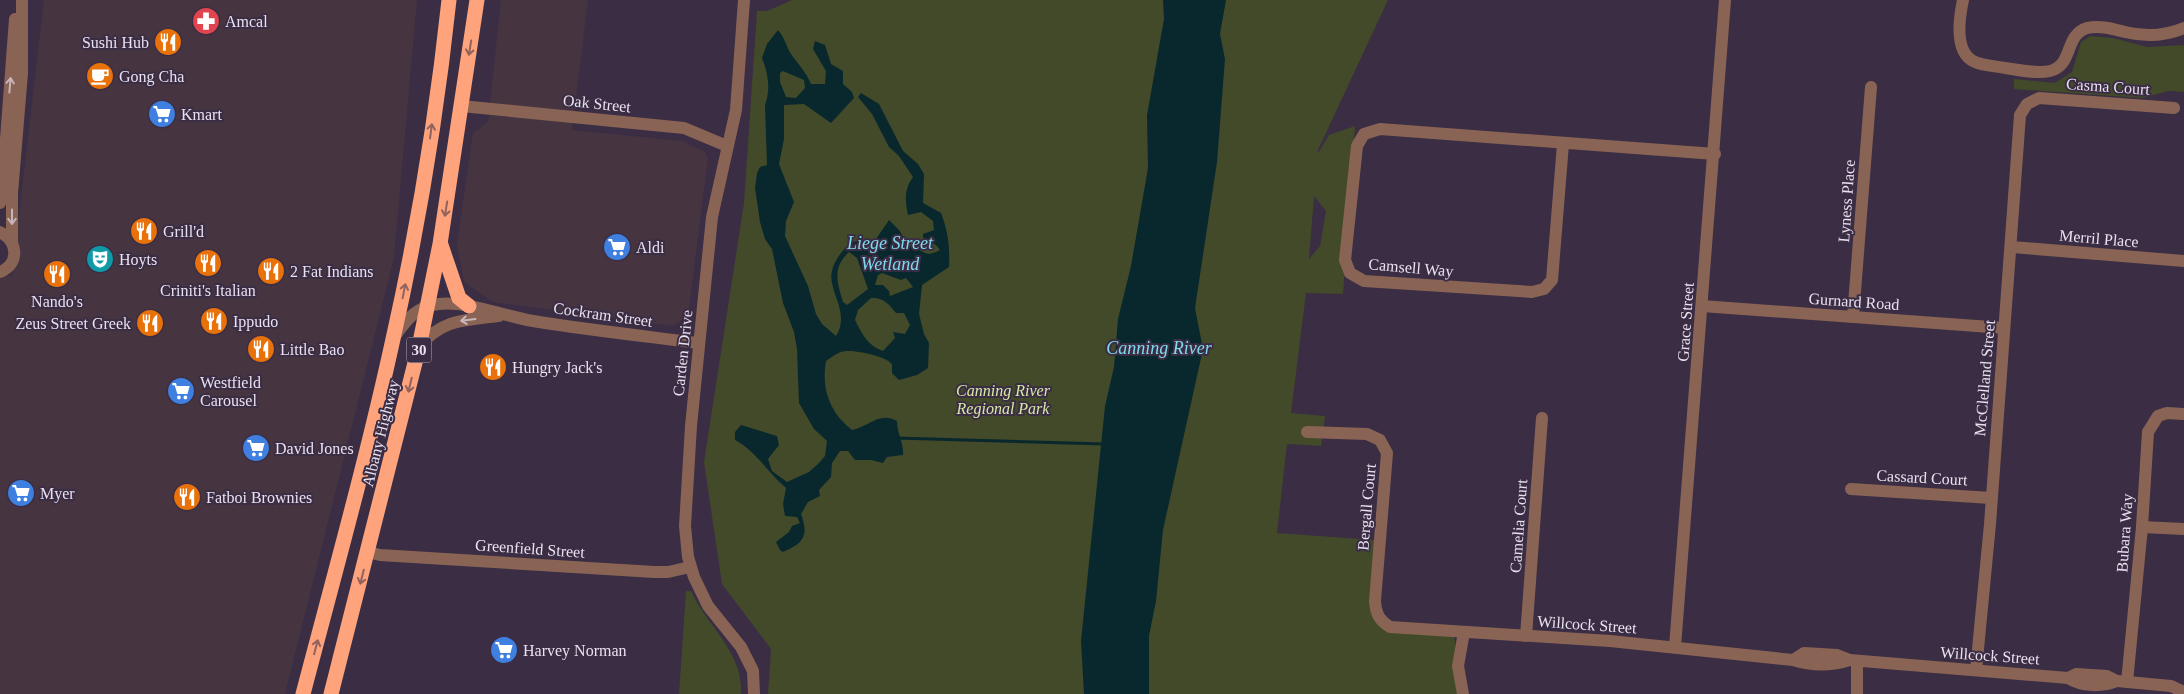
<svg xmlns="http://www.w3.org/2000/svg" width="2184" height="694" viewBox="0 0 2184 694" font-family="'Times New Roman',serif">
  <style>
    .commercial { fill: #463540 }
    .green { fill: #424a29; fill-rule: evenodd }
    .water { fill: #09282e; fill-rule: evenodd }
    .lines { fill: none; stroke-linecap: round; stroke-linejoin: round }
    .stream { stroke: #09282e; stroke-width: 3 }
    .minor { stroke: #896454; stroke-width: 12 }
    .highway { stroke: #fea37b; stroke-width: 15 }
    .oneway { stroke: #92625d }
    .oneway2 { stroke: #c7b5b9 }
    .labels { text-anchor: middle; stroke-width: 4; stroke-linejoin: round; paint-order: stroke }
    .shield { fill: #3a2d44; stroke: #b4abbc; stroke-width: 1 }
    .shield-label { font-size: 15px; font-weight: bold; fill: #e9e1ef }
    .poi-label { font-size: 16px; fill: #e9e1ef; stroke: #3a2d44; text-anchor: start }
    .street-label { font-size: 16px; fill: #e9e1ef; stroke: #3a2d44 }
    .park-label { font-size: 16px; font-style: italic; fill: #d8eaa5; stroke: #3a2d44 }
    .water-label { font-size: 18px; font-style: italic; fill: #7edaec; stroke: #3a2d44 }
  </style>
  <rect width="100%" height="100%" fill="#3a2d44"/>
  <g class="commercial">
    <path d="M44 0H417L394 257 285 694H0V275L12 276Z"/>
    <path d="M501 0H588L572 130 682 141 705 152 708 158 688 316 672 326 493 302 464 282 457 245 473 133 488 122Z"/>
  </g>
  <g class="green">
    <path d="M792 0H1388L1318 150V153L1329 135 1355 126 1343 294 1306 293 1291 413 1325 416 1321 446 1287 444 1277 533 1374 540 1379 624 1453 632 1465 694H768L771 649 722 584 704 462 744 203 757 11H767ZM1314 196 1326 211 1320 246 1309 259Z"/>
    <path d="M2090 36 2113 38 2147 47 2184 45V92L2169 91 2142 98 2014 89V79L2055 83 2072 72 2081 42Z"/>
    <path d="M686 591H691C707 626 744 653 741 694H679Z"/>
  </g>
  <g class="water">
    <path d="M1163 0H1226L1220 34 1225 59 1217 162 1195 308 1203 349 1163 530 1156 601 1149 636V694H1084L1081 641 1105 406 1114 367 1118 319 1131 266 1148 168 1147 115 1164 19Z"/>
    <path d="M778 30C785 38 786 46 791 54 799 65 806 72 811 84H825L826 71 813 49 815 41 825 45 831 64 843 71V84L852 92 854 98 831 123 804 104 784 105V139L779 164 794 202 786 221 785 236 808 286 816 314 822 324 836 336C851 312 827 291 832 271 834 260 843 250 851 242L876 239 889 220 899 230 909 246C924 249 924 259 940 250L936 245 923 238V234L934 230 933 221 921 212 908 215C905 201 904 189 913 177L899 156 889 147 872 114 858 97 861 93 879 104 903 151 918 164 924 174 923 203 941 213C948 231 950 247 949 267L922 285 919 314 924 334 929 343 928 368 917 375 899 380 892 373C892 373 892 366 892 365 890 357 856 350 847 351 839 351 832 357 826 361 821 389 830 413 852 430 869 427 879 411 897 421 897 434 904 443 903 455L887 457 883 463 871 460H855L848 451H840L832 463 831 477 819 490 820 496 808 502 801 514C809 536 804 543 783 552L780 550 776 542 789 532 792 526 800 523 797 517 785 516 783 504 786 488C768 473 756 451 735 440V432L741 425 777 436 779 445 768 459 772 471 787 482 809 472 819 463 825 456 827 441 814 429 799 403 797 349 794 332 783 303 772 249 765 239 760 222 755 188 757 173 760 167 767 165 765 105C771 89 768 73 762 58L767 44ZM783 71 804 80 805 88 796 98 786 97 780 82V73ZM849 252 857 258 868 289 847 305 843 302C837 282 832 268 849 252ZM882 273 901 280 906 278 913 287 890 296 889 291 883 285H875L878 275ZM871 298C883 297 889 304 896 313H904L910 325 905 334 893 332 895 338 883 351C868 346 862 334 855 320L858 310Z"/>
  </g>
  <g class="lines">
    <path class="stream" d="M896 438 1104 444"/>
    <g class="minor">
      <path d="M744 0 736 110 712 217 691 426 685 526 688 557 694 577 708 606 741 647 753 671 754 694"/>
      <path d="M1963 0C1959 19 1954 53 1975 62 1984 66 1996 66 2005 68 2019 70 2036 74 2050 71 2074 65 2064 35 2087 28 2100 25 2113 29 2125 32 2145 37 2165 36 2184 28"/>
      <path d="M461 106 684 128 727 146"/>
      <path d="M1563 144 1552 280 1544 289 1532 292 1364 281 1350 273 1345 260 1357 146 1364 134 1380 129 1715 154"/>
      <path d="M0 203 4 190 6 139 15 19"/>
      <path d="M0 232C18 241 20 264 0 272"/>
      <path d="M12 241V193L22 73V0"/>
      <path d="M2012 247 2184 261"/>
      <path d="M1702 306 2004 328"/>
      <path d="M1853 317 1871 87"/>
      <path d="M395 336C407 319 417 306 439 304 466 301 505 316 533 321 588 330 644 336 699 343"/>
      <path d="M419 347C442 319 465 320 499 316"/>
      <path d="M1307 432 1367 434 1380 440 1387 453 1375 601C1376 614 1379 620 1390 627L1610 641 1793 660C1812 666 1831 666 1850 660"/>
      <path d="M1851 489 1991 498"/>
      <path d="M2142 527 2184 529"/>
      <path d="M368 552 380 555 654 572H668L690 567"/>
      <path d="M1526 636 1542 418"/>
      <path d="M1675 647 1725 0"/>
      <path d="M1793 660 1804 653 1837 655 1850 660 2068 678C2082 687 2102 687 2117 681"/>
      <path d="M1976 670 1990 524 2020 115 2027 104 2039 98 2174 108"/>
      <path d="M2068 678 2076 674 2107 676 2117 681 2171 686 2184 692"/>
      <path d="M2127 682 2142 527 2148 432 2158 416 2167 413 2184 414"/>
      <path d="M1463 694 1458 666 1464 632"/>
      <path d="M1857 694V661"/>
    </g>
    <g class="highway">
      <path d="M441 245 459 298 469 306"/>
      <path d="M303 694C334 576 367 458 393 339 418 228 437 113 449 0"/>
      <path d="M331 694 419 347 440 244 477 0"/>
    </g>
  </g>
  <defs><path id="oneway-shaft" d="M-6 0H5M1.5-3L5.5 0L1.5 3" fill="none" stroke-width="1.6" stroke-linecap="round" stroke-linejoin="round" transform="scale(1.25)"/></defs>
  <g class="oneway">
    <use href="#oneway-shaft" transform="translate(470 48) rotate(99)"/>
    <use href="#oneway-shaft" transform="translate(431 131) rotate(-82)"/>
    <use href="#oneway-shaft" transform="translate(446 209) rotate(99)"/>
    <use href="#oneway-shaft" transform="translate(404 291) rotate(-79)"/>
    <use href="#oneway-shaft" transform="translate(410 385) rotate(103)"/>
    <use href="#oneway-shaft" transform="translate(362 577) rotate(104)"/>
    <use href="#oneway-shaft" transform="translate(316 647) rotate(-75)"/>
  </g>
  <g class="oneway2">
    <use href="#oneway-shaft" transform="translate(10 85) rotate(-85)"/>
    <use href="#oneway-shaft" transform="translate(12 217) rotate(90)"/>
    <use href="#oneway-shaft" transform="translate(468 320) rotate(173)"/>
  </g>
  <defs>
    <g id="pharmacy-disc" transform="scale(1.4375)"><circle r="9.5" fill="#e0444e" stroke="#3a2d44"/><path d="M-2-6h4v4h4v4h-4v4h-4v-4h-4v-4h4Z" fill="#fff"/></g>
    <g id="restaurant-disc" transform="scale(1.4375)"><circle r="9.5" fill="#e8710a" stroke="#3a2d44"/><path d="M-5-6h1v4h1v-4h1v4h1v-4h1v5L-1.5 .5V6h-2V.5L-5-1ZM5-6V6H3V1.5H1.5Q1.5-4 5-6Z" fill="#fff"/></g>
    <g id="cafe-disc" transform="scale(1.4375)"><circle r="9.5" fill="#e8710a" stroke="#3a2d44"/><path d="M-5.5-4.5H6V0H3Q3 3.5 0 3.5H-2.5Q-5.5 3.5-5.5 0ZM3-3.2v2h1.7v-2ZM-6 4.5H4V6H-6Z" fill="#fff"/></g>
    <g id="supermarket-disc" transform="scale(1.4375)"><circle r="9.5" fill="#3f7fe0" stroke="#3a2d44"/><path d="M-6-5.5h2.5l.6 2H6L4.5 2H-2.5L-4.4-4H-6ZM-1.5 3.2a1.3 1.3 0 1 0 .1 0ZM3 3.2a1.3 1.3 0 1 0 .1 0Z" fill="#fff"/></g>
    <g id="theatre-disc" transform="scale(1.4375)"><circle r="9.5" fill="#0f9aa8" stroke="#3a2d44"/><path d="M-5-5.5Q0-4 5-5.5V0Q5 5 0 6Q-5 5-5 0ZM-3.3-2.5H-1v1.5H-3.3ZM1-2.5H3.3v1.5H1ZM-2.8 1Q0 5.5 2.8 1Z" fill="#fff"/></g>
  </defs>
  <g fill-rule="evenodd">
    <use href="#pharmacy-disc" x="206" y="21"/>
    <use href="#restaurant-disc" x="168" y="42"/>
    <use href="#cafe-disc" x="100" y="76"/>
    <use href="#supermarket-disc" x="162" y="114"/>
    <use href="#restaurant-disc" x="144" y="231"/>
    <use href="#supermarket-disc" x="617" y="247"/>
    <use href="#theatre-disc" x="100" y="259"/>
    <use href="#restaurant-disc" x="208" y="263"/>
    <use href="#restaurant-disc" x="271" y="271"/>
    <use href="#restaurant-disc" x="57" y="274"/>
    <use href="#restaurant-disc" x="214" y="321"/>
    <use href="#restaurant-disc" x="150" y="323"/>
    <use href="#restaurant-disc" x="261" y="349"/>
    <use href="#restaurant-disc" x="493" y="367"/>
    <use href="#supermarket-disc" x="181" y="391"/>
    <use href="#supermarket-disc" x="256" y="448"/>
    <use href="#supermarket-disc" x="21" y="493"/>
    <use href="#restaurant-disc" x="187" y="497"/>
    <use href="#supermarket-disc" x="504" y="650"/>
  </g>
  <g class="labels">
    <rect class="shield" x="406.5" y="337.5" width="25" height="25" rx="4"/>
    <g class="shield-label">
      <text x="419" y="355">30</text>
    </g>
    <g class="poi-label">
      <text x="225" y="27">Amcal</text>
      <text x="149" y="48" text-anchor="end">Sushi Hub</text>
      <text x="119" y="82">Gong Cha</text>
      <text x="181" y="120">Kmart</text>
      <text x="163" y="237">Grill'd</text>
      <text x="636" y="253">Aldi</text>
      <text x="119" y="265">Hoyts</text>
      <text x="290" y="277">2 Fat Indians</text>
      <text x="208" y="296" text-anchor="middle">Criniti's Italian</text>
      <text x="57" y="307" text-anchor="middle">Nando's</text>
      <text x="233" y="327">Ippudo</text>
      <text x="131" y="329" text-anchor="end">Zeus Street Greek</text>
      <text x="280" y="355">Little Bao</text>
      <text x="512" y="373">Hungry Jack's</text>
      <text x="200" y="388">Westfield<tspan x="200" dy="18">Carousel</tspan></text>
      <text x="275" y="454">David Jones</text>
      <text x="40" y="499">Myer</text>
      <text x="206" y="503">Fatboi Brownies</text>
      <text x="523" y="656">Harvey Norman</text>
    </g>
    <g class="street-label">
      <text transform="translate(2108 86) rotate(4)" y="6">Casma Court</text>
      <text transform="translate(597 103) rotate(6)" y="6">Oak Street</text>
      <text transform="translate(1846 201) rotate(-86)" y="6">Lyness Place</text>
      <text transform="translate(2099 238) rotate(5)" y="6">Merril Place</text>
      <text transform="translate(1411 267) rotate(5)" y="6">Camsell Way</text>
      <text transform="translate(1854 301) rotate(4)" y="6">Gurnard Road</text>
      <text transform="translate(603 314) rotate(8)" y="6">Cockram Street</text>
      <text transform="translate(1685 322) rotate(-86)" y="6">Grace Street</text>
      <text transform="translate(682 353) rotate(-84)" y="6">Carden Drive</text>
      <text transform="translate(1984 378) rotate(-85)" y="6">McClelland Street</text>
      <text transform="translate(380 433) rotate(-76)" y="6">Albany Highway</text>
      <text transform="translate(1922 477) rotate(3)" y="6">Cassard Court</text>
      <text transform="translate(1366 507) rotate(-85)" y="6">Bergall Court</text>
      <text transform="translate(1518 526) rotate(-86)" y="6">Camelia Court</text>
      <text transform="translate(2124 533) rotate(-86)" y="6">Bubara Way</text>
      <text transform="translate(530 548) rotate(4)" y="6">Greenfield Street</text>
      <text transform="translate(1587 624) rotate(4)" y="6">Willcock Street</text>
      <text transform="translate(1990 655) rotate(4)" y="6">Willcock Street</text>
    </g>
    <g class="park-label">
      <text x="1003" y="396">Canning River<tspan x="1003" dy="18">Regional Park</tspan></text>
    </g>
    <g class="water-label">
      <text x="890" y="249">Liege Street<tspan x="890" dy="21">Wetland</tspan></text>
      <text x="1159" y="354">Canning River</text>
    </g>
  </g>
</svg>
